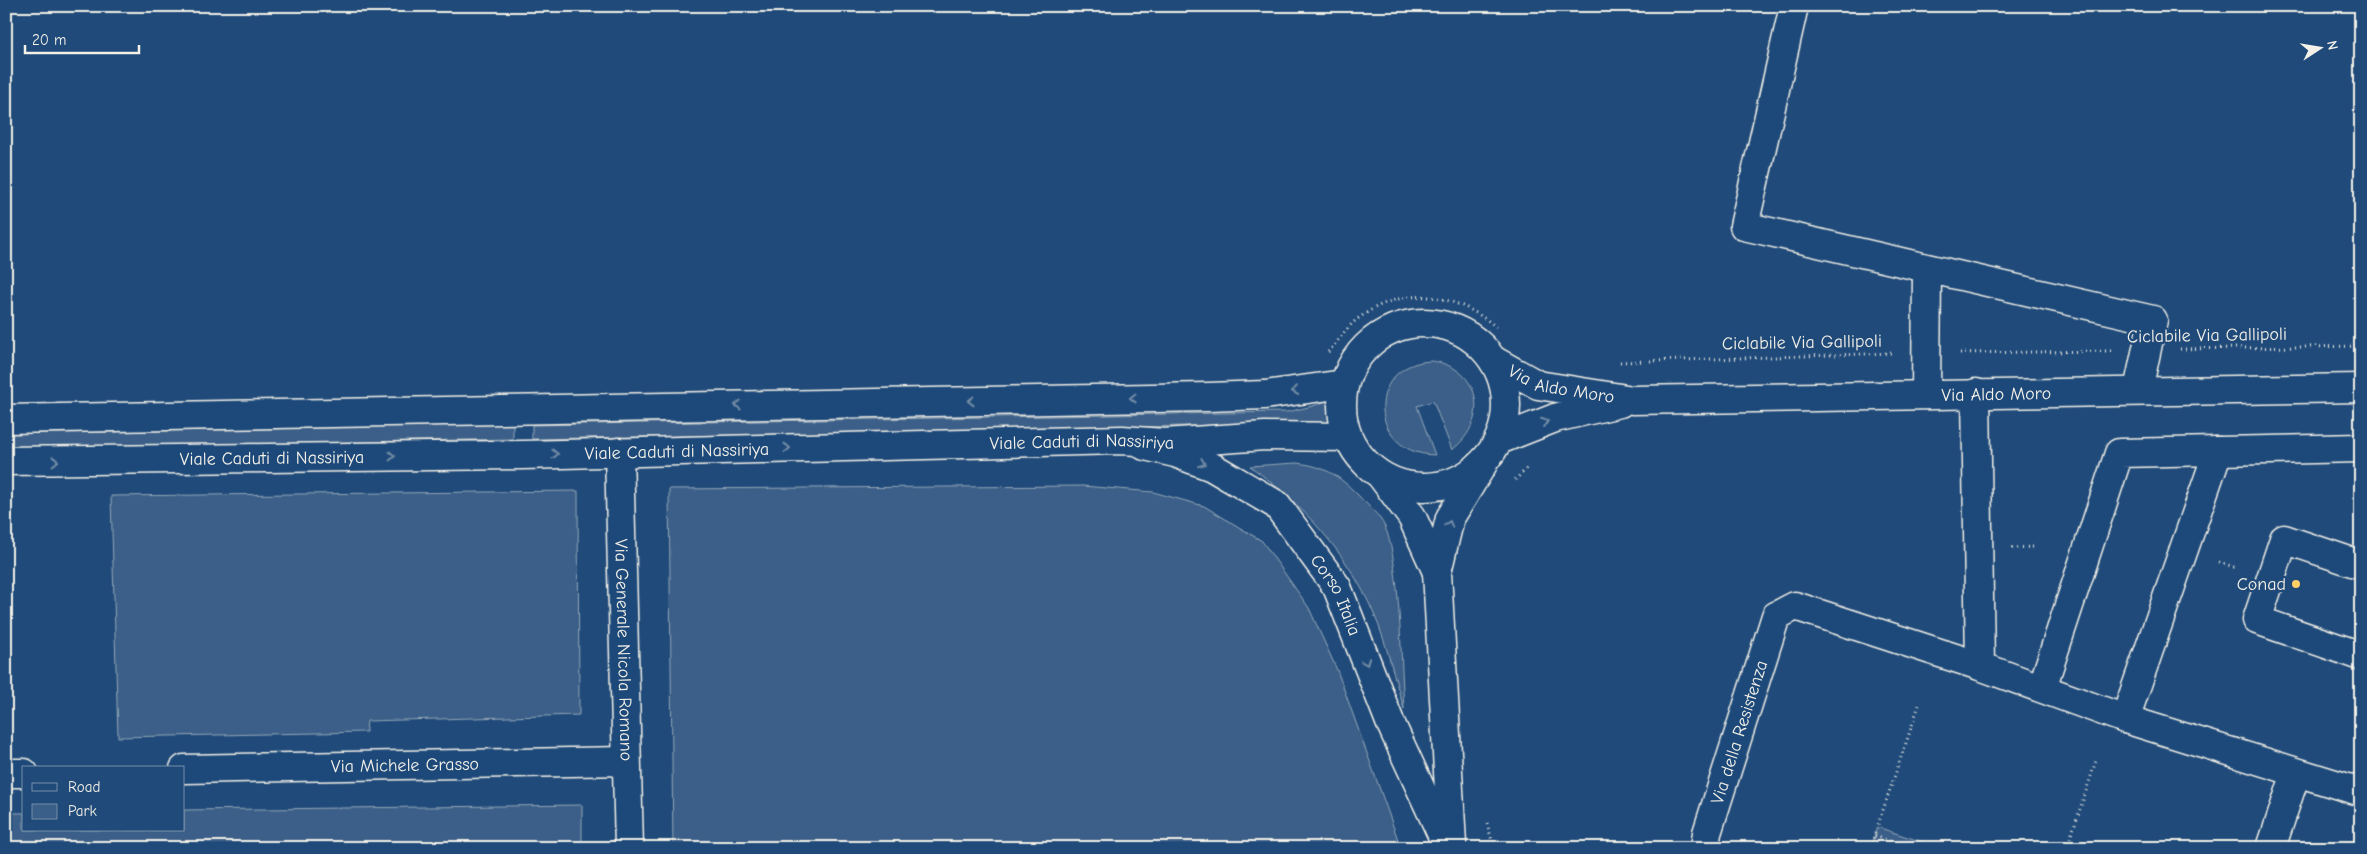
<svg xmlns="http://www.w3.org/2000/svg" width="2367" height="854" viewBox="0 0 2367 854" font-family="'Comic Neue',sans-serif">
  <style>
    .green { fill: #3a5f88; stroke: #97a8b8 }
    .park { fill: url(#park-tufts); stroke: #97a8b8 }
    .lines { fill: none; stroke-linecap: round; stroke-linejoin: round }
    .minor-casing { stroke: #f4f1e8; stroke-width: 31 }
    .major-casing { stroke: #f4f1e8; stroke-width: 31 }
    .path { stroke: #f4f1e8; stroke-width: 3; stroke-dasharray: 1 4; stroke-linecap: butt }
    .minor { stroke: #1f4a7a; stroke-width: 28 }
    .major { stroke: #1f4a7a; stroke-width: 28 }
    .oneway { stroke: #748da6 }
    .poi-dot { fill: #ffd166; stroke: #1f4a7a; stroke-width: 2 }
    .labels { text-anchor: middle; stroke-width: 4.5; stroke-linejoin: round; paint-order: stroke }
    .street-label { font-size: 18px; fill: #f4f1e8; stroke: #1f4a7a }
    .poi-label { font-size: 18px; fill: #f4f1e8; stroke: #1f4a7a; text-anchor: end }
  </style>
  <defs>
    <pattern id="park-tufts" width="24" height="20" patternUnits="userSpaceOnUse" patternTransform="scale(1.25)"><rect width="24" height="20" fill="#3a5f88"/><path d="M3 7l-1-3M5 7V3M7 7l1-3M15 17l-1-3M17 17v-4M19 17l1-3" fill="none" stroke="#577699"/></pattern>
  </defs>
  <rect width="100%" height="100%" fill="#1f4a7a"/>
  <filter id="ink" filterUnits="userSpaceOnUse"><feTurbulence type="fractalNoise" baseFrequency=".02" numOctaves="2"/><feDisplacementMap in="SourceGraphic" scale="10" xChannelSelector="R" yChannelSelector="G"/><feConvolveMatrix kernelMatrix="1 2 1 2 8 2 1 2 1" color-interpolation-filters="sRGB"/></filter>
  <g filter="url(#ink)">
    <g class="green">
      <path d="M1432 361C1482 368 1490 421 1452 450L1433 401 1417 406 1435 455C1367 454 1365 363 1432 361Z"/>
      <path d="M1331 399 1329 415 1331 431 1286 424 532 439V425L1287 412 1313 406Z"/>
      <path d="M513 424V439L6 449V434Z"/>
      <path d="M1296 463C1325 466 1338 475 1358 495 1367 505 1379 514 1385 527 1390 539 1392 552 1394 564 1401 612 1401 661 1404 709 1394 677 1387 644 1374 614 1347 552 1303 505 1250 466Z"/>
      <path d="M1083 486 1153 492 1204 506 1262 541 1309 608 1337 670 1401 848H673L669 489Z"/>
      <path d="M578 491 579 715 367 721 366 732 118 737 111 496Z"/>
      <path d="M582 805V848H6V813H24V830H184V810Z"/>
    </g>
    <path class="park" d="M1877 827 1941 848H1870Z"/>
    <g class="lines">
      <g class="minor-casing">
        <g id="minor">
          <path d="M1794 6 1744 226 2153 320 2138 390"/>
          <path d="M1976 393 1980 666"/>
          <path d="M1926 394 1927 269"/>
          <path id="s1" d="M1145 446 1175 453 1212 467 1277 505 1337 587 1390 722 1448 848"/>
          <path d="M2218 451 2361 448"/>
          <path id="s2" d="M619 452 629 848"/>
          <path d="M1382 477 1412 517 1437 572"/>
          <path d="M2361 565 2284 539 2257 620 2361 656"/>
          <path d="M2042 688 2119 453 2218 451 2125 719"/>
          <path id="s3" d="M184 769 626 761"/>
          <path d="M6 773H24"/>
          <path d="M1452 844 1437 572 1450 518 1483 464"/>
          <path id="s4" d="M1705 848 1707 833 1776 616 1795 606 1980 666 2125 719 2361 792"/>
          <path d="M2271 848 2296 773"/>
        </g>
      </g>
      <g class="major-casing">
        <g id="major">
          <circle cx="1424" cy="405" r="82"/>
          <path id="s5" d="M1493 360 1538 385 1633 400 2361 388"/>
          <path d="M6 419 1208 397 1265 395 1344 384"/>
          <path d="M1499 440 1555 418 1620 403"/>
          <path id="s6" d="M6 461 523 455 1122 440 1164 443 1265 436 1347 437"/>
        </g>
      </g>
      <g class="path">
        <path d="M2180 349 2361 346"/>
        <path d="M1328 352C1339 341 1346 327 1359 318 1404 284 1455 293 1496 327"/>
        <path d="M1960 353 2111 351"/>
        <path d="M1620 362 1894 353"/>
        <path d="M1515 480 1528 467"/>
        <path d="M2012 548 2034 547"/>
        <path d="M2219 562 2237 568"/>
        <path d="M1487 823 1494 848"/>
        <path d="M1875 836 1908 848"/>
        <path d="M1870 848 1920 702"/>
        <path d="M2067 848 2096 761"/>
      </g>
      <use href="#minor" class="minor"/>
      <use href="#major" class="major"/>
    </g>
    <defs><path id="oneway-chevron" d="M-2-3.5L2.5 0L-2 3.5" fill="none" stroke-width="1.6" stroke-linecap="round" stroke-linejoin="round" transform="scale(1.25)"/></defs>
    <g class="oneway">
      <use href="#oneway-chevron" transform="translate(1295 391) rotate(172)"/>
      <use href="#oneway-chevron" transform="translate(1133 398) rotate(179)"/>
      <use href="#oneway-chevron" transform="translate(971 401) rotate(179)"/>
      <use href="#oneway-chevron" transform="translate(738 405) rotate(179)"/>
      <use href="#oneway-chevron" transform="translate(1545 422) rotate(-21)"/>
      <use href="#oneway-chevron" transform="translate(787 448) rotate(-1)"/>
      <use href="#oneway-chevron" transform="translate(555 454) rotate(-1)"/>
      <use href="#oneway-chevron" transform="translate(392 456) rotate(-1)"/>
      <use href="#oneway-chevron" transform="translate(55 461) rotate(-1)"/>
      <use href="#oneway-chevron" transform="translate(1202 463) rotate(22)"/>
      <use href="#oneway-chevron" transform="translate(1449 524) rotate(-74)"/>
      <use href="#oneway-chevron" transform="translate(1366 662) rotate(69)"/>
    </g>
  </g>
  <circle class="poi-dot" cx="2296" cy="584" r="5"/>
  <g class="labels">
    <g class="street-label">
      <text transform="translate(2207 335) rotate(-1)" y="6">Ciclabile Via Gallipoli</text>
      <text transform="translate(1802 342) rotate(-1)" y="6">Ciclabile Via Gallipoli</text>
      <text dy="6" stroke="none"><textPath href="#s5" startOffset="74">Via Aldo Moro</textPath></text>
      <text dy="6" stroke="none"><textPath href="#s5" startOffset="511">Via Aldo Moro</textPath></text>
      <text dy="6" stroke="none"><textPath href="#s6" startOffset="1076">Viale Caduti di Nassiriya</textPath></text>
      <text dy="6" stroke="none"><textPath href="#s6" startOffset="671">Viale Caduti di Nassiriya</textPath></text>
      <text dy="6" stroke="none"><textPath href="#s6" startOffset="266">Viale Caduti di Nassiriya</textPath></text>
      <text dy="6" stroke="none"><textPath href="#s1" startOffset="254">Corso Italia</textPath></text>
      <text dy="6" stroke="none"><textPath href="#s2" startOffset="198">Via Generale Nicola Romano</textPath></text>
      <text dy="6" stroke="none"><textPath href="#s4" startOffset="121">Via della Resistenza</textPath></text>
      <text dy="6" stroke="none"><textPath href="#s3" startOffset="221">Via Michele Grasso</textPath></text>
    </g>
    <g class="poi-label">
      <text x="2286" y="590">Conad</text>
    </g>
  </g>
  <rect width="2367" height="854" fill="none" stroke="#1f4a7a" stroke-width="25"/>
  <rect x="12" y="12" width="2342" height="829" fill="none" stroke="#f4f1e8" stroke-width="2" filter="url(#ink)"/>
  <rect x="22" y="766" width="162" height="65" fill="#1f4a7a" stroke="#748da6"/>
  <rect x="32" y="783" width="25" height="8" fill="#1f4a7a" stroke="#748da6"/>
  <text x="68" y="792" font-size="15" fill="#f4f1e8">Road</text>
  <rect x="32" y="804" width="25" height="15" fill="#3a5f88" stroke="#748da6"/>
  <text x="68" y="816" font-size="15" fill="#f4f1e8">Park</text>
  <g transform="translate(2320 48) rotate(78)" stroke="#1f4a7a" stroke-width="4" paint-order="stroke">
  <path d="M0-4L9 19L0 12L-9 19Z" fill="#f4f1e8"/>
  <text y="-8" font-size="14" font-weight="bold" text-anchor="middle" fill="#f4f1e8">N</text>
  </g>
  <path d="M25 45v8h114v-8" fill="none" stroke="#f4f1e8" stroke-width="2.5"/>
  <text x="32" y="45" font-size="15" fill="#f4f1e8" stroke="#1f4a7a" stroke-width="4" paint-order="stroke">20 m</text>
</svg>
